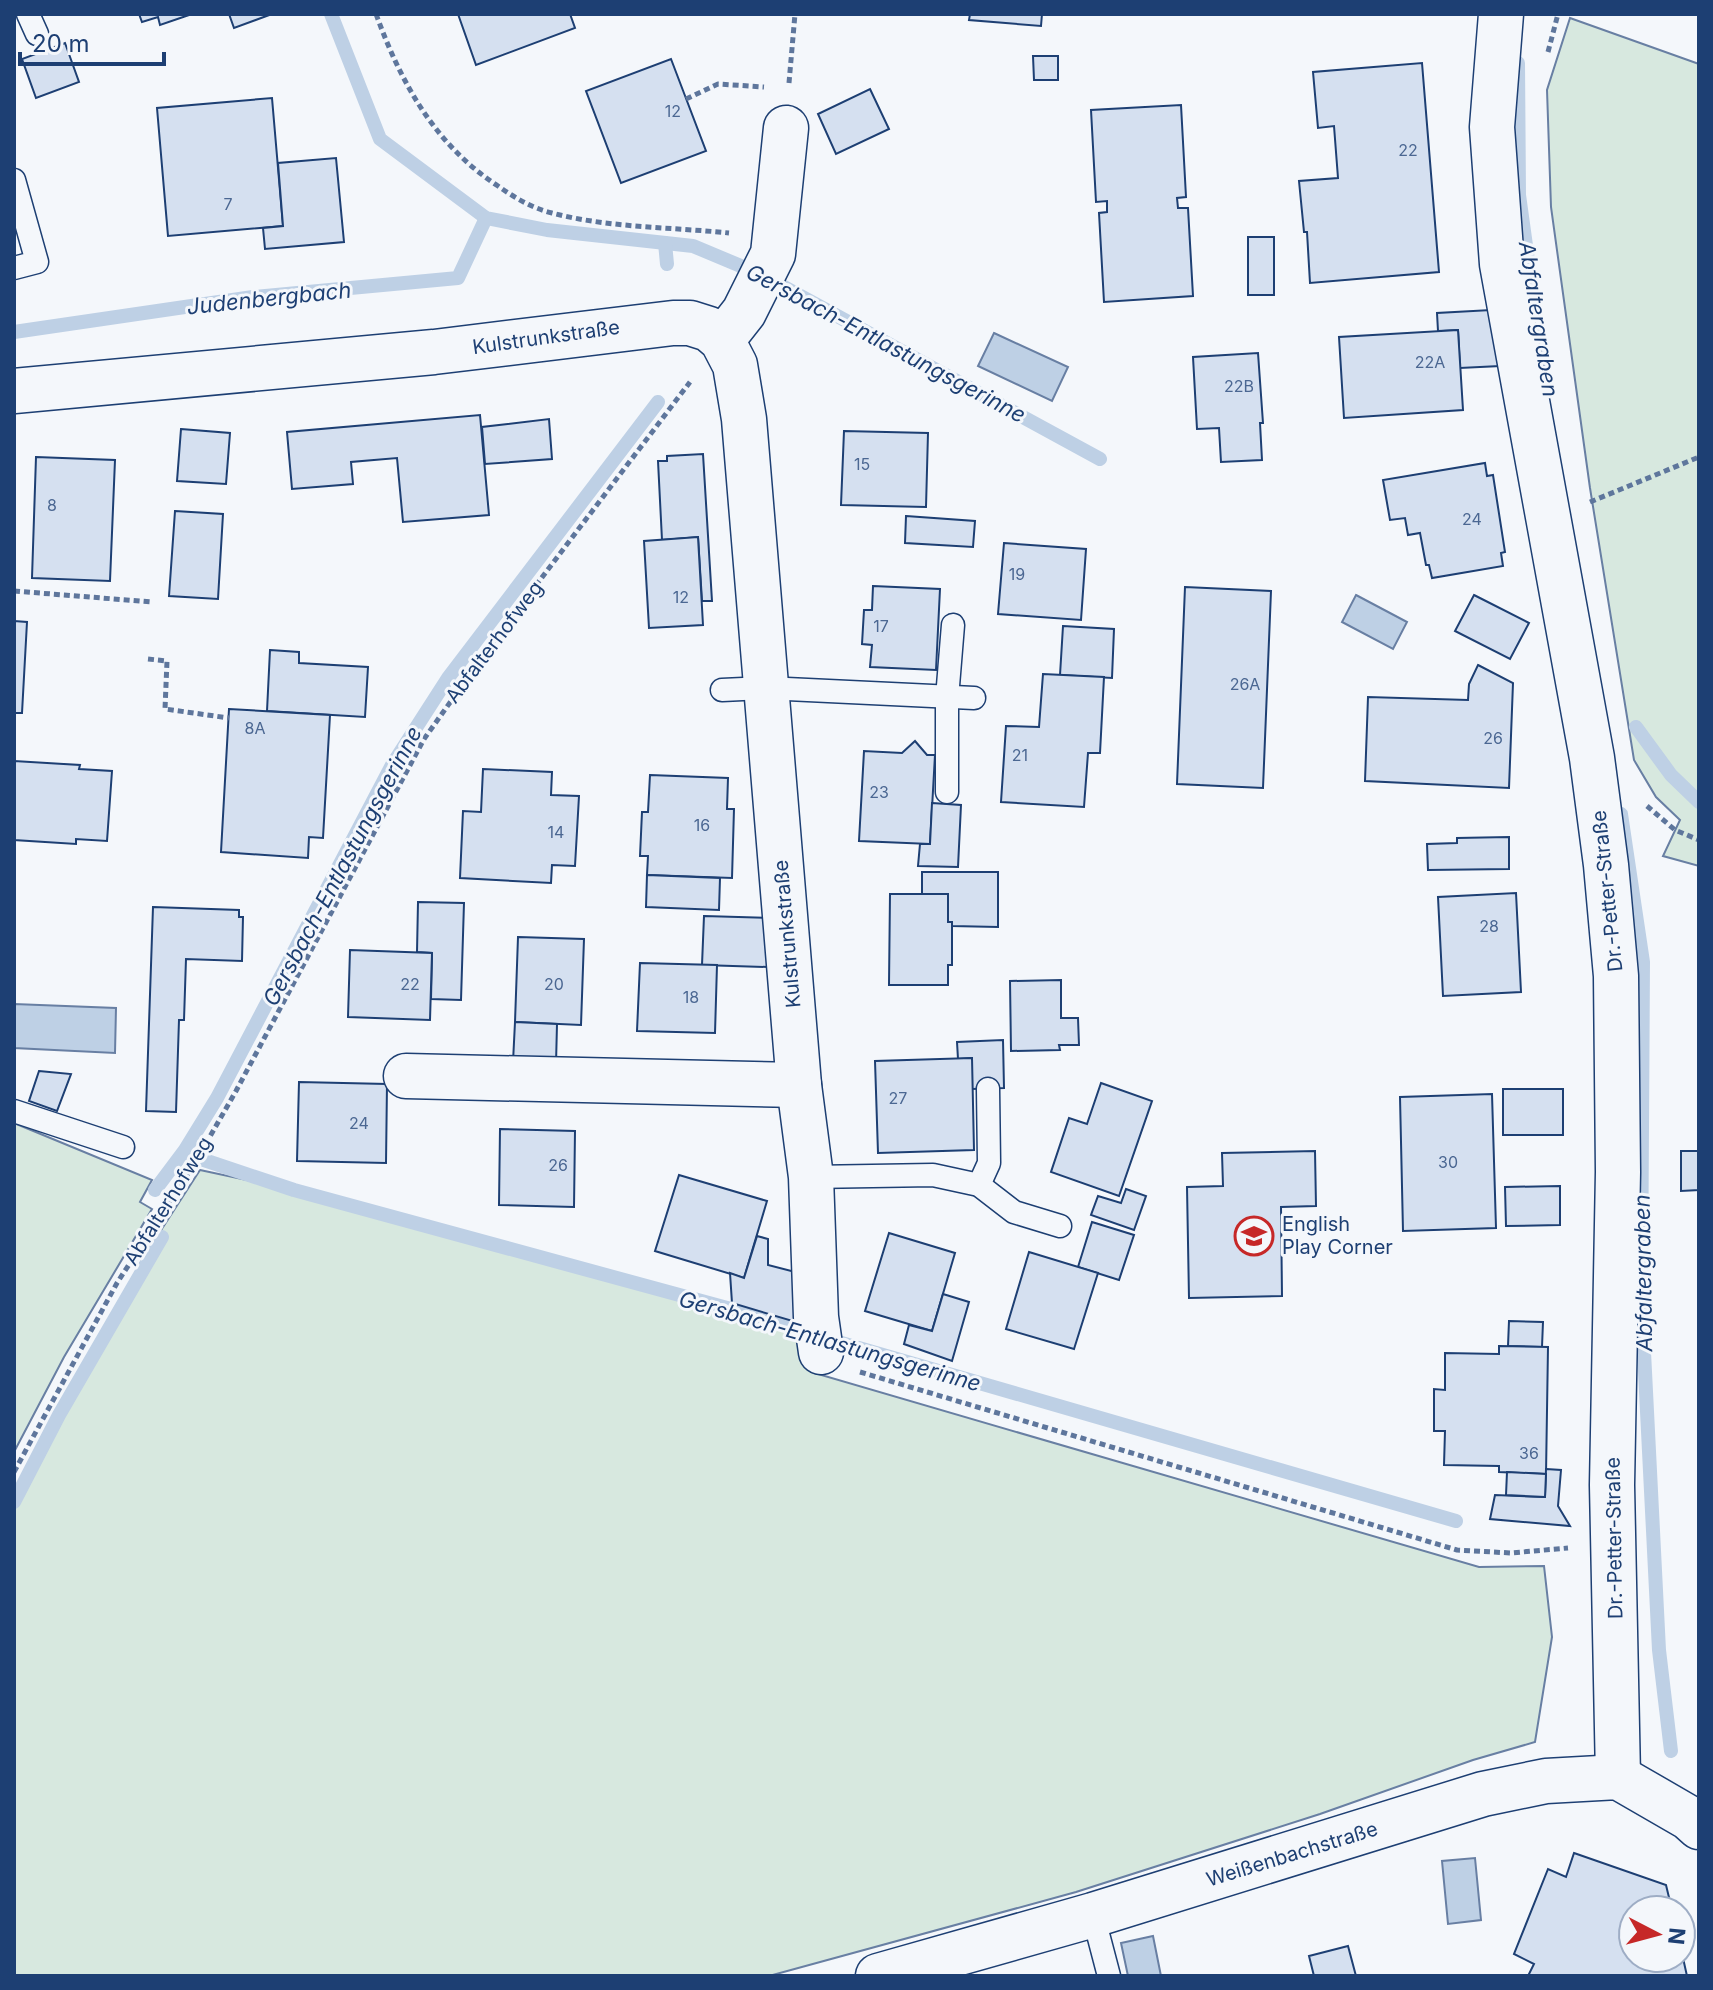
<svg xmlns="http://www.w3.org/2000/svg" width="1713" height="1990" viewBox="0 0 1713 1990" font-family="Inter,sans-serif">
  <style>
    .green { fill: #d7e8df; stroke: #687fa3; stroke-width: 2 }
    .water { fill: #bed0e5; stroke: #687fa3; stroke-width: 2 }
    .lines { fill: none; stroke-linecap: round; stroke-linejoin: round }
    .stream { stroke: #bed0e5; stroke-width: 14 }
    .building { fill: #d5e0f0; stroke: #1d3f73; stroke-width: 2 }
    .lane-casing { stroke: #1d3f73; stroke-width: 25 }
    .street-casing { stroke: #1d3f73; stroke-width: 47 }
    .path { stroke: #5e769c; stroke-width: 5; stroke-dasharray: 6 4; stroke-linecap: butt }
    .lane { stroke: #f4f7fb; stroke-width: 22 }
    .street { stroke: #f4f7fb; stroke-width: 44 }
    .labels { text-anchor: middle; stroke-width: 6; stroke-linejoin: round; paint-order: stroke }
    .number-label { font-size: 16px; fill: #4b6792 }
    .street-label { font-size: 20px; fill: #1d3f73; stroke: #f4f7fb }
    .poi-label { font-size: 20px; fill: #1d3f73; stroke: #f4f7fb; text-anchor: start }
    .water-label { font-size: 22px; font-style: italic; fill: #1d3f73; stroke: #f4f7fb }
  </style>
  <rect width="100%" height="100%" fill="#f4f7fb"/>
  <g class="green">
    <path d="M1570 18 1699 64V866L1663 856 1680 820 1656 797 1634 760 1590 488 1551 207 1547 90Z"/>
    <path d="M14 1123 152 1180 140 1202 152 1209 64 1357 14 1452Z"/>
    <path d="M200 1170 294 1190 804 1329 811 1372 1479 1567 1544 1566 1552 1637 1535 1742 1473 1760 1320 1814 1076 1892 769 1976H14V1501L143 1258Z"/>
  </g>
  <g class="water">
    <path d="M994 333 1068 367 1052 401 978 366Z"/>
    <path d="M1356 595 1407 622 1393 649 1342 622Z"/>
    <path d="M14 1004 116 1008 115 1053 14 1048Z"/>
    <path d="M1475 1858 1481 1920 1448 1924 1442 1861Z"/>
    <path d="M1153 1936 1161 1976H1128L1121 1943Z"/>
  </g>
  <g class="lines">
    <g class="stream">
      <path d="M331 14 380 139 486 218 547 230 693 246 760 274 1100 459"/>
      <path d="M1518 63 1519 195 1542 361"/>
      <path d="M665 243 667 264"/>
      <path d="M14 332 253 297 458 278 486 218"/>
      <path d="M1636 727 1671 775 1699 802"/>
      <path d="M1621 814 1643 962 1641 1292 1659 1650 1671 1751"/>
      <path d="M204 1160 294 1190 804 1329 838 1342 1456 1521"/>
      <path d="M155 1190 185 1150 217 1098 392 765 448 678 658 402"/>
      <path d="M14 1502 59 1415 162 1237"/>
    </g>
  </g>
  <g class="building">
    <path d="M139 14H192L160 25 158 17 142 22Z"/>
    <path d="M229 14H272L234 28Z"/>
    <path d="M458 14H570L575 28 476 65Z"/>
    <path d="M970 14H1042L1041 26 969 20Z"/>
    <path d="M65 43 79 82 36 98 22 59Z"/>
    <path d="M1033 56H1058V80H1034Z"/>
    <path d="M671 59 706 151 621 183 586 91Z"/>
    <path d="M1422 63 1439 272 1310 283 1307 232H1304L1299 181 1338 178 1334 126 1318 128 1313 72Z"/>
    <path d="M870 89 889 129 836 154 818 114Z"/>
    <path d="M272 98 283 226 168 236 157 108Z"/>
    <path d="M1181 105 1186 197 1177 198 1178 208H1188L1193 296 1104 302 1099 213 1107 212V201L1096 202 1091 110Z"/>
    <path d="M336 158 344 242 265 249 263 228 283 226 278 163Z"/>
    <rect x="1248" y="237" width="26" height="58"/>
    <path d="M1491 310 1500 366 1460 368 1458 330 1438 331 1437 313Z"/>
    <path d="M1458 330 1463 410 1344 418 1339 337Z"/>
    <path d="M1258 353 1263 423H1260L1262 460 1221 462 1219 428 1197 429 1193 357Z"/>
    <path d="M480 415 489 515 403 522 397 458 351 462 353 484 292 489 287 432Z"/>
    <path d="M549 419 552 459 485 464 482 427Z"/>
    <path d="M181 429 230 433 226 484 177 481Z"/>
    <path d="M844 431 928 433 926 507 841 505Z"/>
    <path d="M703 454 712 601H702L698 537 662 540 658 461H667V456Z"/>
    <path d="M36 457 115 460 110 581 32 578Z"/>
    <path d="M1485 463 1487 476 1493 475 1505 552 1501 553 1503 566 1432 578 1429 565H1426L1420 533 1408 535 1405 518 1390 520 1383 480Z"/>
    <path d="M175 511 223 514 218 599 169 596Z"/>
    <path d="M906 516 975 521 973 547 905 543Z"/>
    <path d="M698 537 703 625 649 628 644 541Z"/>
    <path d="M1004 543 1086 549 1081 620 998 614Z"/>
    <path d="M873 586 940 589 936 670 870 667 872 645 862 644 864 610H872Z"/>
    <path d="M1185 587 1271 591 1263 788 1177 784Z"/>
    <path d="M1474 595 1529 623 1510 659 1455 631Z"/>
    <path d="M14 621 27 622 22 713H14Z"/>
    <path d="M1063 626 1114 629 1112 678 1060 675Z"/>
    <path d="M270 650 299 652V663L368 667 365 717 267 711Z"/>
    <path d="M1478 665 1513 683 1509 788 1365 781 1368 697 1468 700 1469 684Z"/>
    <path d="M1043 674 1104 677 1100 753H1088L1084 807 1001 802 1006 726 1039 727Z"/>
    <path d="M229 709 330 715 323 838 309 837 308 858 221 852Z"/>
    <path d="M915 741 927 755H935L930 844 859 841 864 751 902 753Z"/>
    <path d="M14 761 80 765 79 769 112 771 107 841 76 839V844L14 840Z"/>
    <path d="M483 769 552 772 551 795 579 796 575 866 552 865 551 883 460 878 463 811 481 812Z"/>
    <path d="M650 775 728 778 727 809H734L732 878 647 875 648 856H640L642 812H648Z"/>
    <path d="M932 803 961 805 958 867 918 866 920 844H930Z"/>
    <path d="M1509 837V869L1428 870 1427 844 1457 843V838Z"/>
    <path d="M922 872H998V927L952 926V922H948V894H922Z"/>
    <path d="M647 875 720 878 719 910 646 907Z"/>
    <path d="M1516 893 1521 992 1443 996 1438 897Z"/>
    <path d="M890 894H948V922H952V965H948V985H889Z"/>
    <path d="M418 902 464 903 461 1000 431 999 432 953 417 952Z"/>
    <path d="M153 907 239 910V917H243L242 961 186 959 184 1020H179L176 1112 146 1111Z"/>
    <path d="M704 916 769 918 768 967 702 965Z"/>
    <path d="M518 937 584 939 581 1025 515 1022Z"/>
    <path d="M350 950 432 953 430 1020 348 1017Z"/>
    <path d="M640 963 717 965 715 1033 637 1031Z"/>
    <path d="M1061 980V1018H1078L1079 1045H1059L1060 1050 1011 1051 1010 981Z"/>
    <path d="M515 1022 557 1024 556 1064 513 1062Z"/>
    <path d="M1003 1040 1004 1088 972 1089V1058L958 1059 957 1042Z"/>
    <path d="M972 1058 974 1150 878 1153 875 1061Z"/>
    <path d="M39 1071 71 1074 57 1111 29 1101Z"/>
    <path d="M299 1082 387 1084 386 1163 297 1161Z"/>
    <path d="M1101 1083 1152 1101 1119 1196 1051 1172 1069 1118 1087 1124Z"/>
    <rect x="1503" y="1089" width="60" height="46"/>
    <path d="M1492 1094 1496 1228 1403 1231 1400 1097Z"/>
    <path d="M500 1129 575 1131 574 1207 499 1205Z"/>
    <path d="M1315 1151 1316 1206 1281 1207 1282 1296 1189 1298 1187 1187 1223 1186 1222 1153Z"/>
    <path d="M1681 1151H1699V1190L1681 1191Z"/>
    <path d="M679 1175 767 1201 744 1278 655 1251Z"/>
    <path d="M1560 1186V1225L1506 1226 1505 1187Z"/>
    <path d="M1126 1189 1146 1196 1134 1230 1091 1215 1098 1196 1121 1203Z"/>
    <path d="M1092 1222 1134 1235 1119 1280 1078 1267Z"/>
    <path d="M889 1233 955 1253 932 1331 865 1311Z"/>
    <path d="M757 1236 768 1239V1265L803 1274 806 1325 732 1303 730 1273 744 1278Z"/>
    <path d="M1029 1252 1098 1273 1074 1349 1006 1329Z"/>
    <path d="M943 1294 969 1302 952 1361 904 1344 909 1325 932 1331Z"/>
    <path d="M1509 1321 1543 1322 1542 1347 1508 1346Z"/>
    <path d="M1499 1346 1548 1347 1546 1474 1499 1472V1466L1444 1465 1445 1431H1434V1389L1445 1390V1353L1499 1354Z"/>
    <path d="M1546 1469 1561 1470 1558 1506 1570 1526 1490 1519 1495 1495 1545 1497Z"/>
    <path d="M1507 1472 1546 1474 1545 1497 1506 1495Z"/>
    <path d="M1574 1853 1666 1885 1672 1910H1633V1958H1681V1949L1687 1976H1528L1534 1964 1514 1954 1548 1869 1566 1877Z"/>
    <path d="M1348 1946 1356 1976H1314L1309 1956Z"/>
  </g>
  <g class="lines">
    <g class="lane-casing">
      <g id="lane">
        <path d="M28 14 37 34"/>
        <path d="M14 180 37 262 14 268"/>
        <path d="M722 690 766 688 974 698"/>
        <path d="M947 792V698L953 625"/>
        <path d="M14 1111 123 1147"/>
        <path d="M811 1177 933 1175 979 1185 1014 1212 1060 1226"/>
        <path d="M979 1185 989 1163 988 1089"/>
        <path d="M1093 1915 1109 1976"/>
      </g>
    </g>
    <g class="street-casing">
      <g id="street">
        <path d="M1501 14 1492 127 1502 264 1592 758 1606 865 1616 976 1618 1172 1612 1485 1618 1777"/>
        <path d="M722 340 744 312 773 254 786 128"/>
        <path d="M14 391 434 352 673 323H690L709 329 722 340 735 365 744 419 799 1085 811 1177 816 1317 821 1352"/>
        <path d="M406 1076 799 1085"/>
        <path d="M878 1976 1093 1915 1483 1794 1546 1781 1618 1777 1689 1818 1699 1827"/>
      </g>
    </g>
    <g class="path">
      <path d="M376 14C401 83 435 145 498 186 515 198 532 208 552 213 609 228 671 227 729 233"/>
      <path d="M1548 52 1558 14"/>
      <path d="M789 83 795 14"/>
      <path d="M686 99 718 84 764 87"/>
      <path d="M1590 502 1699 457"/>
      <path d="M14 591 152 602"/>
      <path d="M148 659 167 661 165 709 229 718"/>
      <path d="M1647 806 1675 830 1699 840"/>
      <path d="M860 1372 1457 1550 1511 1553 1568 1548"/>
      <path d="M14 1472 117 1283 193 1166 236 1091 424 739 496 638 690 382"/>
    </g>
    <use href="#lane" class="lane"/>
    <use href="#street" class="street"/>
  </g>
  <defs>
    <g id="school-ring" transform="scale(2)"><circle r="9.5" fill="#f4f7fb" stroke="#c62828" stroke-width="1.5"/><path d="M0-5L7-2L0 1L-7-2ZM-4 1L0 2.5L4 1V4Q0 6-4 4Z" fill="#c62828"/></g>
  </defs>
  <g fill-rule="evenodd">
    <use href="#school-ring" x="1254" y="1236"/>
  </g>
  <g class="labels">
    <g class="number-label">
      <text x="673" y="117">12</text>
      <text x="1408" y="156">22</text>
      <text x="228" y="210">7</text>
      <text x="1430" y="368">22A</text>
      <text x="1239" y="392">22B</text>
      <text x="862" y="470">15</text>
      <text x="52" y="511">8</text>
      <text x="1472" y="525">24</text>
      <text x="1017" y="580">19</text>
      <text x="681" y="603">12</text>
      <text x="881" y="632">17</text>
      <text x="1245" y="690">26A</text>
      <text x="255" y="734">8A</text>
      <text x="1493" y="744">26</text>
      <text x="1020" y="761">21</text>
      <text x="879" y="798">23</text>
      <text x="702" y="831">16</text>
      <text x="556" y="838">14</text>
      <text x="1489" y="932">28</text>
      <text x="410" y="990">22</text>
      <text x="554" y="990">20</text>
      <text x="691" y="1003">18</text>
      <text x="898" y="1104">27</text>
      <text x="359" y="1129">24</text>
      <text x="1448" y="1168">30</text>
      <text x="558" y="1171">26</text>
      <text x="1529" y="1459">36</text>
    </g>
    <g class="street-label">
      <text transform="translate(546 337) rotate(-8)" y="7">Kulstrunkstraße</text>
      <text transform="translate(494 642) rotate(-53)" y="7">Abfalterhofweg</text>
      <text transform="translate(1607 891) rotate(-96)" y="7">Dr.-Petter-Straße</text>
      <text transform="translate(787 934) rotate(-95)" y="7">Kulstrunkstraße</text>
      <text transform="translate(168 1201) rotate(-58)" y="7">Abfalterhofweg</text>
      <text transform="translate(1614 1538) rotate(-91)" y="7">Dr.-Petter-Straße</text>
      <text transform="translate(1292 1854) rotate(-17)" y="7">Weißenbachstraße</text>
    </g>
    <g class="poi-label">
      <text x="1282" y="1231">English<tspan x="1282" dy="23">Play Corner</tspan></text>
    </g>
    <g class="water-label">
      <text transform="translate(269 298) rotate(-6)" y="8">Judenbergbach</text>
      <text transform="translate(1539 319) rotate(81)" y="8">Abfaltergraben</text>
      <text transform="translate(886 343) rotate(28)" y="8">Gersbach-Entlastungsgerinne</text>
      <text transform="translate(342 866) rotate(-62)" y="8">Gersbach-Entlastungsgerinne</text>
      <text transform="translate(1643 1273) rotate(-91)" y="8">Abfaltergraben</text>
      <text transform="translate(830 1341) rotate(16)" y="8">Gersbach-Entlastungsgerinne</text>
    </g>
  </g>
  <rect width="1713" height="1990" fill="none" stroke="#1d3f73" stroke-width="32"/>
  <g transform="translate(1657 1934) rotate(96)"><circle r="38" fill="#f4f7fb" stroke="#9eadc5" stroke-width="2"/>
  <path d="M0-6L14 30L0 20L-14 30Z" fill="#c62828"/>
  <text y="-12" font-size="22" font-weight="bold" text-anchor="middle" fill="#1d3f73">N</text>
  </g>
  <path d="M20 52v12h144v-12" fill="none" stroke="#1d3f73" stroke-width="4"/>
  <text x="32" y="52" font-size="24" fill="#1d3f73" stroke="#f4f7fb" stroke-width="6" paint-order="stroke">20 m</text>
</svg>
